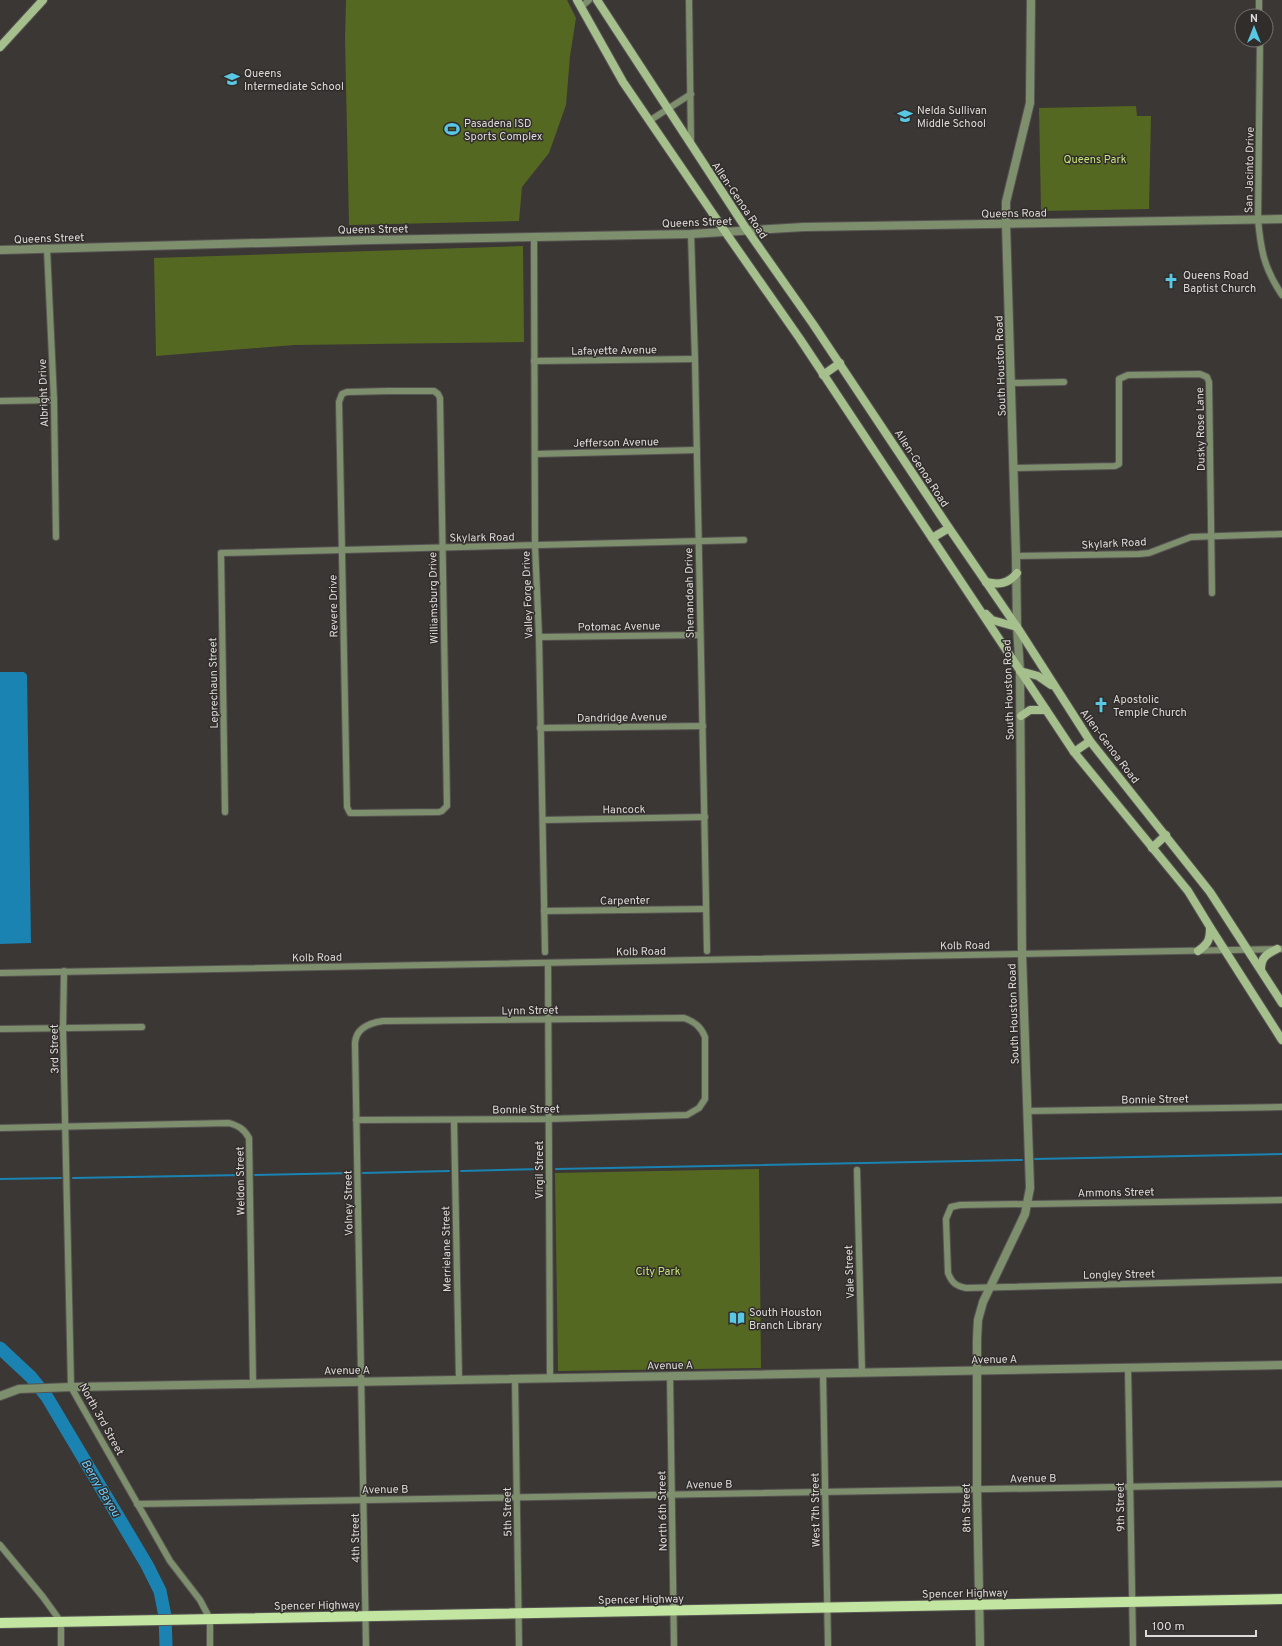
<svg xmlns="http://www.w3.org/2000/svg" width="1282" height="1646" viewBox="0 0 1282 1646" font-family="Overpass,sans-serif">
  <style>
    .green { fill: #556821 }
    .water { fill: #1b83b1 }
    .lines { fill: none; stroke-linecap: round; stroke-linejoin: round }
    .stream { stroke: #1b83b1; stroke-width: 2 }
    .river { stroke: #1b83b1; stroke-width: 13 }
    .minor-casing { stroke: #585453; stroke-width: 8 }
    .tertiary-casing { stroke: #585453; stroke-width: 10 }
    .secondary-casing { stroke: #585453; stroke-width: 10 }
    .primary-casing { stroke: #585453; stroke-width: 12 }
    .minor { stroke: #7e8f6e; stroke-width: 6 }
    .tertiary { stroke: #7e8f6e; stroke-width: 8 }
    .secondary { stroke: #a5c08c; stroke-width: 8 }
    .primary { stroke: #c3e5a2; stroke-width: 10 }
    .labels { text-anchor: middle; stroke-width: 3; stroke-linejoin: round; paint-order: stroke }
    .poi-label { font-size: 11px; fill: #dddad9; stroke: #312d2b; text-anchor: start }
    .park-label { font-size: 11px; fill: #c4e476; stroke: #312d2b }
    .street-label { font-size: 11px; fill: #dddad9; stroke: #312d2b }
    .water-label { font-size: 12px; font-style: italic; fill: #6eccfd; stroke: #312d2b }
  </style>
  <rect width="100%" height="100%" fill="#3b3735"/>
  <g class="green">
    <path d="M346 0H567L576 18 570 56 566 105 549 153 522 187 519 221 349 225 345 39Z"/>
    <path d="M1136 106 1137 116H1151L1149 209 1041 211 1039 108Z"/>
    <path d="M523 246 524 342 294 345 156 356 154 258Z"/>
    <path d="M759 1169 761 1368 558 1371 555 1173Z"/>
  </g>
  <path class="water" d="M0 672H24L27 675 31 943 0 944Z"/>
  <g class="lines">
    <g class="stream">
      <path d="M1035 1159 1282 1154"/>
      <path d="M556 1169 1022 1160"/>
      <path d="M461 1171 543 1169"/>
      <path d="M363 1173 449 1171"/>
      <path d="M255 1175 351 1173"/>
      <path d="M73 1178 243 1175"/>
      <path d="M0 1179 61 1178"/>
    </g>
    <path class="river" d="M0 1348 31 1377 47 1397 147 1565 160 1591 165 1616 166 1646"/>
    <g class="minor-casing">
      <g id="minor">
        <path d="M689 0 691 144"/>
        <path d="M1259 0V16"/>
        <path d="M581 7 589 0"/>
        <path d="M1260 40 1258 220C1261 251 1264 268 1282 295"/>
        <path d="M649 121 691 94"/>
        <path d="M691 234 695 359 707 951"/>
        <path d="M534 237 535 545 539 637 545 952"/>
        <path d="M47 249 54 400 56 537"/>
        <path d="M534 361 695 359"/>
        <path d="M1011 383 1064 382"/>
        <path d="M389 391H434L438 394 440 398 447 806 442 811 439 812 354 813H350L347 807 339 402 342 394 347 392Z"/>
        <path d="M0 401 54 400"/>
        <path d="M535 454 697 450"/>
        <path d="M1014 468 1115 466 1119 464V379L1128 375 1200 374 1207 377 1209 382 1212 593"/>
        <path d="M1016 556 1139 554 1149 553 1191 537 1282 534"/>
        <path d="M539 637 700 635"/>
        <path d="M540 728 703 726"/>
        <path d="M225 812 221 553 744 540"/>
        <path d="M543 820 705 817"/>
        <path d="M544 911 706 909"/>
        <path d="M548 963 550 1378"/>
        <path d="M64 971 63 1028 71 1387 170 1561 200 1600 210 1619V1646"/>
        <path d="M0 973 1282 949"/>
        <path d="M0 1029 142 1027"/>
        <path d="M1028 1111 1282 1107"/>
        <path d="M356 1120 549 1119 687 1115 699 1108 705 1099V1037C701 1027 695 1022 684 1018L383 1021C369 1023 356 1028 355 1043L366 1646"/>
        <path d="M454 1120 459 1379"/>
        <path d="M0 1128 229 1123C239 1126 244 1129 249 1138L253 1383"/>
        <path d="M857 1170 862 1372"/>
        <path d="M1282 1200 960 1205 951 1207 946 1219 948 1273C952 1283 956 1286 966 1288L1282 1280"/>
        <path d="M1128 1368 1133 1646"/>
        <path d="M823 1373 828 1646"/>
        <path d="M670 1376 674 1646"/>
        <path d="M515 1378 519 1646"/>
        <path d="M137 1504 1282 1484"/>
        <path d="M0 1545 43 1597 61 1622V1646"/>
      </g>
    </g>
    <g class="tertiary-casing">
      <g id="tertiary">
        <path d="M0 250 371 240 691 234 804 227 1282 219"/>
        <path d="M0 1396 19 1389 71 1387 1282 1365"/>
        <path d="M980 1646 977 1489V1339L978 1320 983 1302 1025 1214 1030 1188 1022 954 1020 671 1017 627 1016 556 1006 224V202L1030 103 1031 0"/>
      </g>
    </g>
    <g class="secondary-casing">
      <g id="secondary">
        <path d="M577 0 623 82 726 233 800 339 1074 752 1188 891 1210 927 1282 1040"/>
        <path d="M597 0 747 230 813 324 949 528 1017 627 1090 741 1210 892 1282 1003"/>
        <path d="M0 47 43 0"/>
        <path d="M823 375 840 363"/>
        <path d="M932 538 949 528"/>
        <path d="M986 582C999 585 1008 584 1017 573"/>
        <path d="M986 614 992 620 1017 627"/>
        <path d="M1020 671 1038 676 1051 685"/>
        <path d="M1021 716 1030 710H1046"/>
        <path d="M1074 752 1090 741"/>
        <path d="M1152 848 1166 835"/>
        <path d="M1198 951C1208 944 1210 940 1210 928"/>
        <path d="M1261 969C1261 957 1267 954 1277 949"/>
      </g>
    </g>
    <g class="primary-casing">
      <path id="primary" d="M0 1623 1282 1599"/>
    </g>
    <use href="#minor" class="minor"/>
    <use href="#tertiary" class="tertiary"/>
    <use href="#secondary" class="secondary"/>
    <use href="#primary" class="primary"/>
  </g>
  <defs>
    <g id="school-bare" transform="scale(1.2)"><path d="M0-5L7-2L0 1L-7-2ZM-4 1L0 2.5L4 1V4Q0 6-4 4Z" fill="#59c8e4" stroke="#312d2b" stroke-width="2.5" paint-order="stroke"/></g>
    <g id="stadium-bare" transform="scale(1.2)"><path d="M0-5a6.5 5 0 1 0 0 10a6.5 5 0 1 0 0-10ZM-3.5-1.8h7v3.6h-7Z" fill="#59c8e4" stroke="#312d2b" stroke-width="2.5" paint-order="stroke"/></g>
    <g id="church-bare" transform="scale(1.2)"><path d="M-1.2-6h2.4v3.5h3.3v2.4h-3.3V6h-2.4V-.1h-3.3v-2.4h3.3Z" fill="#59c8e4" stroke="#312d2b" stroke-width="2.5" paint-order="stroke"/></g>
    <g id="library-bare" transform="scale(1.2)"><path d="M-6-4Q-3-5.5-.7-3.5V5Q-3 3-6 4ZM6-4Q3-5.5 .7-3.5V5Q3 3 6 4Z" fill="#59c8e4" stroke="#312d2b" stroke-width="2.5" paint-order="stroke"/></g>
  </defs>
  <g fill-rule="evenodd">
    <use href="#school-bare" x="232" y="79"/>
    <use href="#school-bare" x="905" y="116"/>
    <use href="#stadium-bare" x="452" y="129"/>
    <use href="#church-bare" x="1171" y="281"/>
    <use href="#church-bare" x="1101" y="705"/>
    <use href="#library-bare" x="737" y="1318"/>
  </g>
  <g class="labels">
    <g class="poi-label">
      <text x="244" y="77">Queens<tspan x="244" dy="13">Intermediate School</tspan></text>
      <text x="917" y="114">Nelda Sullivan<tspan x="917" dy="13">Middle School</tspan></text>
      <text x="464" y="127">Pasadena ISD<tspan x="464" dy="13">Sports Complex</tspan></text>
      <text x="1183" y="279">Queens Road<tspan x="1183" dy="13">Baptist Church</tspan></text>
      <text x="1113" y="703">Apostolic<tspan x="1113" dy="13">Temple Church</tspan></text>
      <text x="749" y="1316">South Houston<tspan x="749" dy="13">Branch Library</tspan></text>
    </g>
    <g class="park-label">
      <text x="1095" y="163">Queens Park</text>
      <text x="658" y="1275">City Park</text>
    </g>
    <g class="street-label">
      <text transform="translate(1249 170) rotate(-89)" y="4">San Jacinto Drive</text>
      <text transform="translate(740 200) rotate(56)" y="4">Allen-Genoa Road</text>
      <text transform="translate(1014 213) rotate(-1)" y="4">Queens Road</text>
      <text transform="translate(697 222) rotate(-2)" y="4">Queens Street</text>
      <text transform="translate(373 229) rotate(-1)" y="4">Queens Street</text>
      <text transform="translate(49 238) rotate(-2)" y="4">Queens Street</text>
      <text transform="translate(614 350) rotate(-1)" y="4">Lafayette Avenue</text>
      <text transform="translate(1000 366) rotate(-92)" y="4">South Houston Road</text>
      <text transform="translate(43 393) rotate(-92)" y="4">Albright Drive</text>
      <text transform="translate(1200 429) rotate(-91)" y="4">Dusky Rose Lane</text>
      <text transform="translate(616 442) rotate(-1)" y="4">Jefferson Avenue</text>
      <text transform="translate(922 468) rotate(57)" y="4">Allen-Genoa Road</text>
      <text transform="translate(482 537) rotate(-1)" y="4">Skylark Road</text>
      <text transform="translate(1114 543) rotate(-3)" y="4">Skylark Road</text>
      <text transform="translate(689 593) rotate(-91)" y="4">Shenandoah Drive</text>
      <text transform="translate(527 595) rotate(-92)" y="4">Valley Forge Drive</text>
      <text transform="translate(433 598) rotate(-91)" y="4">Williamsburg Drive</text>
      <text transform="translate(333 606) rotate(-91)" y="4">Revere Drive</text>
      <text transform="translate(619 626) rotate(-1)" y="4">Potomac Avenue</text>
      <text transform="translate(213 683) rotate(-91)" y="4">Leprechaun Street</text>
      <text transform="translate(1008 690) rotate(-92)" y="4">South Houston Road</text>
      <text transform="translate(622 717) rotate(-1)" y="4">Dandridge Avenue</text>
      <text transform="translate(1110 746) rotate(53)" y="4">Allen-Genoa Road</text>
      <text transform="translate(624 809) rotate(-1)" y="4">Hancock</text>
      <text transform="translate(625 900) rotate(-1)" y="4">Carpenter</text>
      <text transform="translate(965 945) rotate(-1)" y="4">Kolb Road</text>
      <text transform="translate(641 951) rotate(-1)" y="4">Kolb Road</text>
      <text transform="translate(317 957) rotate(-1)" y="4">Kolb Road</text>
      <text transform="translate(530 1010) rotate(-1)" y="4">Lynn Street</text>
      <text transform="translate(1013 1014) rotate(-92)" y="4">South Houston Road</text>
      <text transform="translate(54 1049) rotate(-91)" y="4">3rd Street</text>
      <text transform="translate(1155 1099) rotate(-1)" y="4">Bonnie Street</text>
      <text transform="translate(526 1109) rotate(-1)" y="4">Bonnie Street</text>
      <text transform="translate(539 1170) rotate(-90)" y="4">Virgil Street</text>
      <text transform="translate(240 1181) rotate(-91)" y="4">Weldon Street</text>
      <text transform="translate(1116 1192) rotate(-1)" y="4">Ammons Street</text>
      <text transform="translate(348 1203) rotate(-91)" y="4">Volney Street</text>
      <text transform="translate(446 1249) rotate(-91)" y="4">Merrielane Street</text>
      <text transform="translate(849 1272) rotate(-92)" y="4">Vale Street</text>
      <text transform="translate(1119 1274) rotate(-1)" y="4">Longley Street</text>
      <text transform="translate(994 1359) rotate(-1)" y="4">Avenue A</text>
      <text transform="translate(670 1365) rotate(-1)" y="4">Avenue A</text>
      <text transform="translate(347 1370) rotate(-1)" y="4">Avenue A</text>
      <text transform="translate(102 1419) rotate(61)" y="4">North 3rd Street</text>
      <text transform="translate(1033 1478) rotate(-1)" y="4">Avenue B</text>
      <text transform="translate(709 1484) rotate(-1)" y="4">Avenue B</text>
      <text transform="translate(385 1489) rotate(-1)" y="4">Avenue B</text>
      <text transform="translate(1120 1507) rotate(-91)" y="4">9th Street</text>
      <text transform="translate(966 1508) rotate(-91)" y="4">8th Street</text>
      <text transform="translate(815 1510) rotate(-91)" y="4">West 7th Street</text>
      <text transform="translate(662 1511) rotate(-91)" y="4">North 6th Street</text>
      <text transform="translate(507 1512) rotate(-91)" y="4">5th Street</text>
      <text transform="translate(355 1538) rotate(-91)" y="4">4th Street</text>
      <text transform="translate(965 1593) rotate(-1)" y="4">Spencer Highway</text>
      <text transform="translate(641 1599) rotate(-1)" y="4">Spencer Highway</text>
      <text transform="translate(317 1605) rotate(-1)" y="4">Spencer Highway</text>
    </g>
    <g class="water-label">
      <text transform="translate(101 1488) rotate(59)" y="4">Berry Bayou</text>
    </g>
  </g>
  <g transform="translate(1254 28)"><circle r="19" fill="#312d2b" stroke="#767271"/>
  <path d="M0-3L7 15L0 10L-7 15Z" fill="#59c8e4"/>
  <text y="-6" font-size="11" font-weight="bold" text-anchor="middle" fill="#dddad9">N</text>
  </g>
  <path d="M1146 1630v6h110v-6" fill="none" stroke="#dddad9" stroke-width="2"/>
  <text x="1152" y="1630" font-size="12" fill="#dddad9" stroke="#312d2b" stroke-width="3" paint-order="stroke">100 m</text>
</svg>
